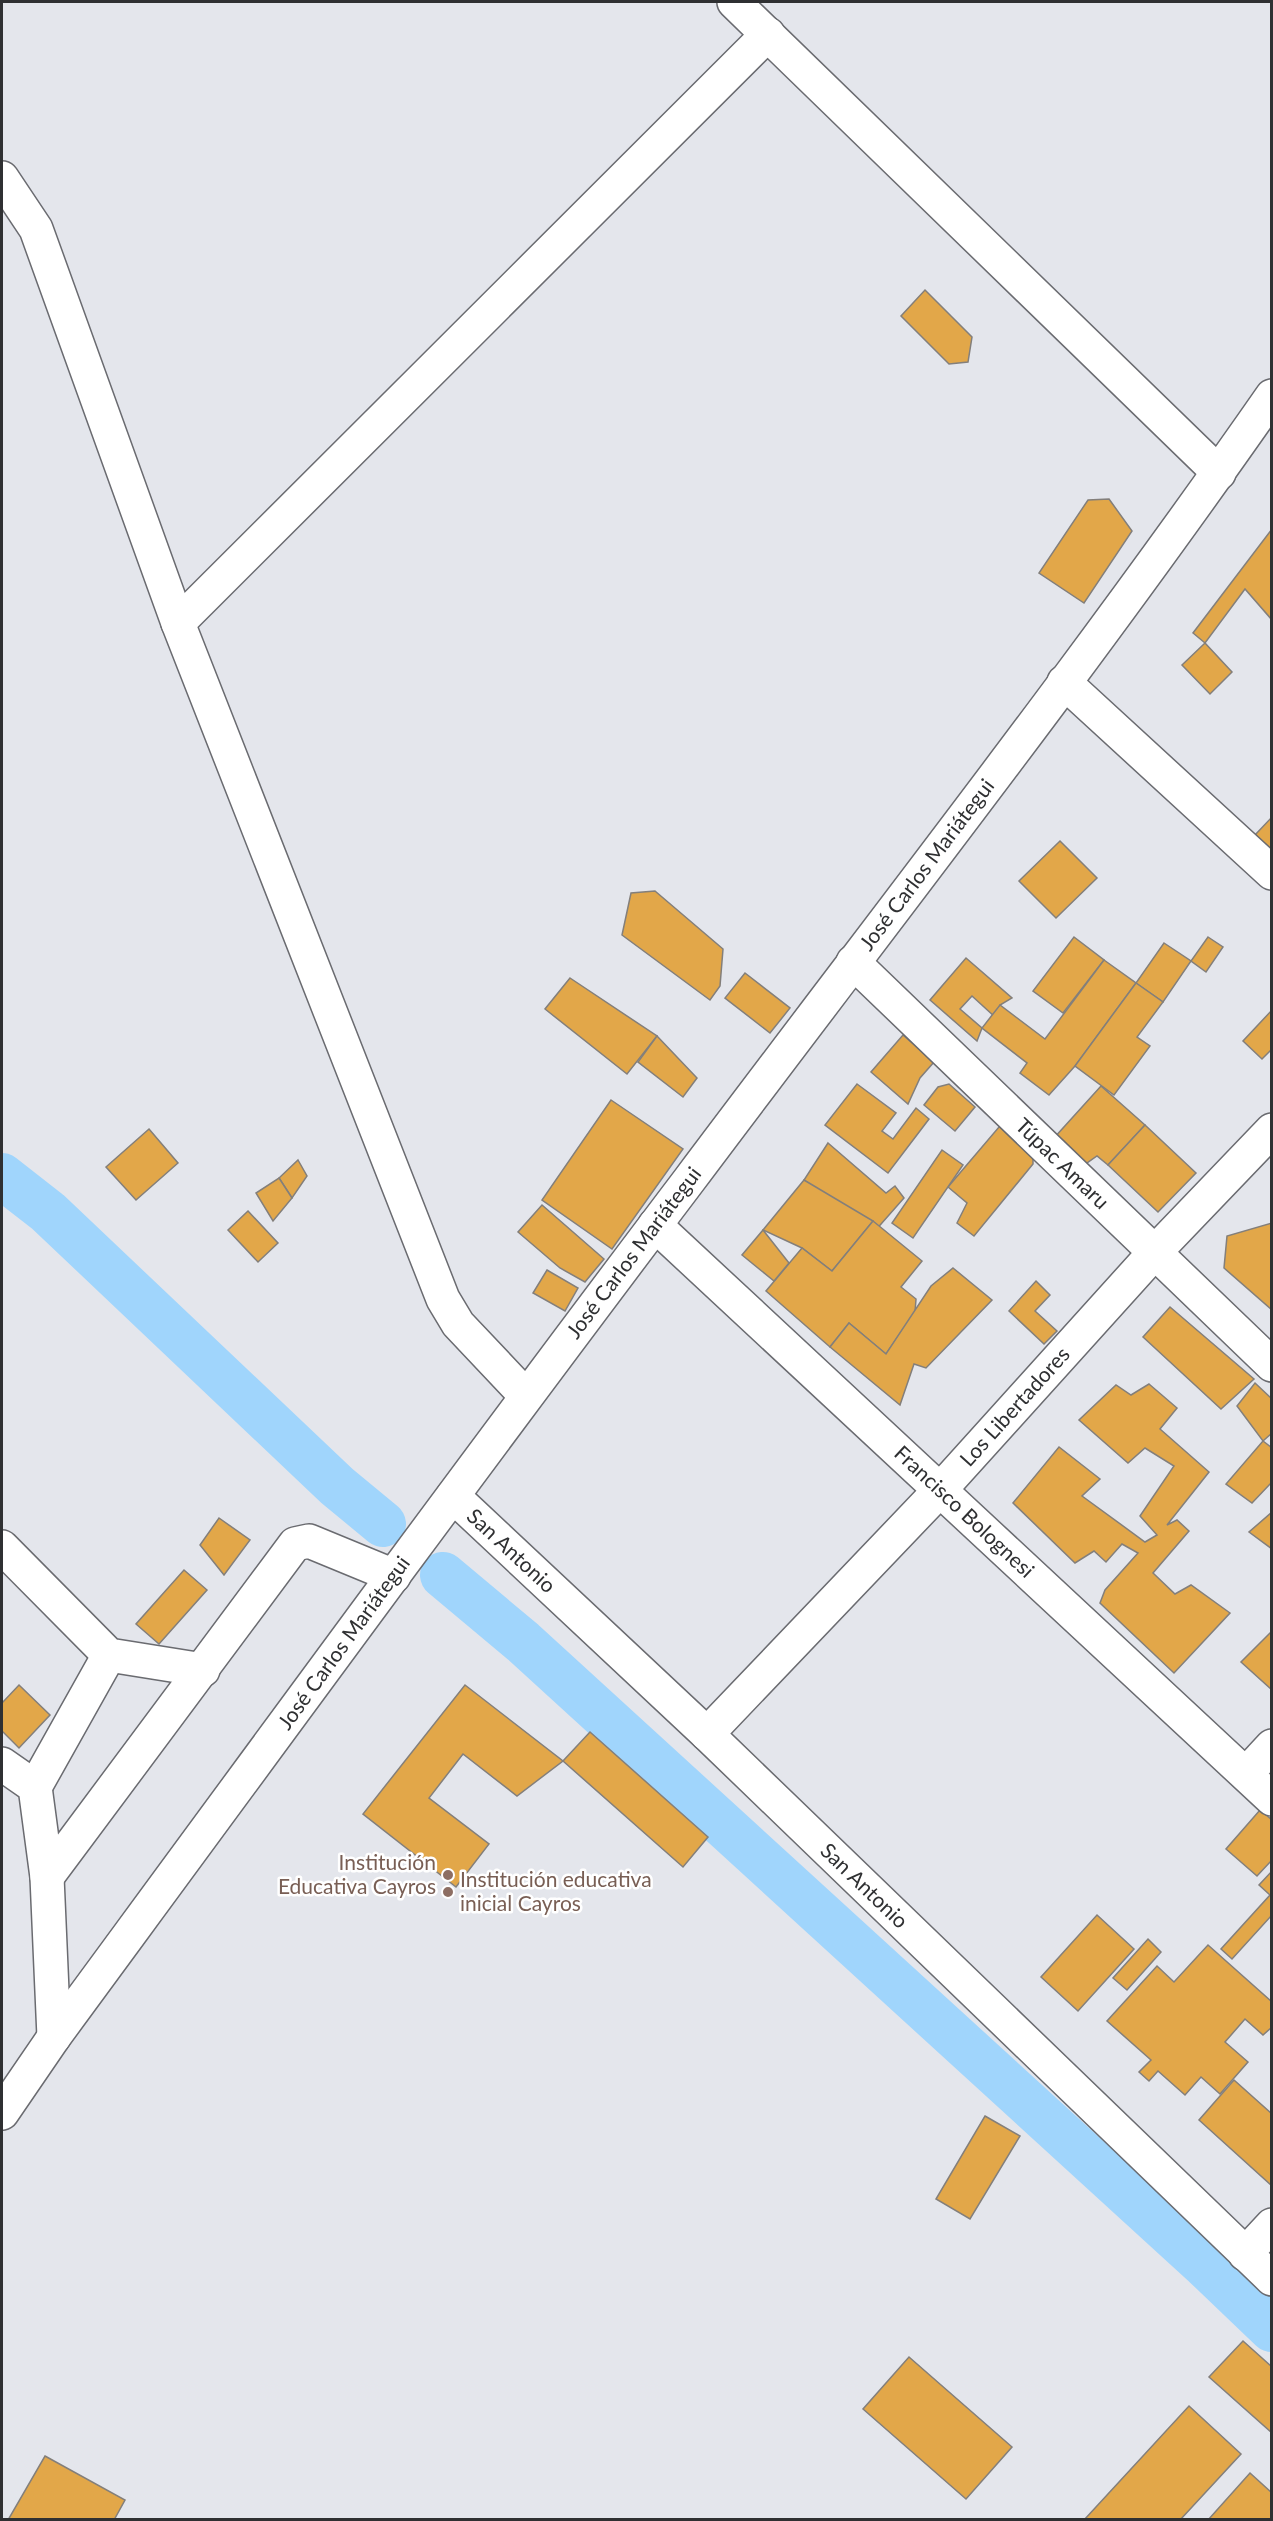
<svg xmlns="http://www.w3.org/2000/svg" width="1273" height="2521" viewBox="0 0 1273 2521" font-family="Lato,sans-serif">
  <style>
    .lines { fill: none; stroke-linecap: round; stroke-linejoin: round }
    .canal { stroke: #a0d5fc; stroke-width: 46 }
    .building { fill: #e2a749; stroke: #837f7b; stroke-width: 1.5 }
    .street-casing { stroke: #6a6b70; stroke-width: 36 }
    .secondary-casing { stroke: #6a6b70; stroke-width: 36 }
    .street { stroke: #fff; stroke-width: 33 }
    .secondary { stroke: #fff; stroke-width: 33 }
    .education-dot { fill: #8d6e63; stroke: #fff; stroke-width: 2 }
    .labels { text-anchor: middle; stroke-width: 5; stroke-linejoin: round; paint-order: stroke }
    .street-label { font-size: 21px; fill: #2f3032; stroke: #fff }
    .education-label { font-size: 21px; fill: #785e54; stroke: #fff; text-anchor: end }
  </style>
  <rect width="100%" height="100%" fill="#e4e6ec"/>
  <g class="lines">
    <g class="canal">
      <path d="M2 1176 48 1212 337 1486 383 1524"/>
      <path d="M443 1575 523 1642 1205 2265 1272 2329"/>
    </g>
  </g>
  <g class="building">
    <path d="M925 290 972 337 968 362 949 364 901 316Z"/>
    <path d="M1109 499 1132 531 1084 603 1039 573 1088 500Z"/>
    <path d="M1272 529V620L1245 589 1205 643 1193 633Z"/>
    <path d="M1205 643 1232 672 1210 694 1182 665Z"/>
    <path d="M1272 817V850L1255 835Z"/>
    <path d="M1060 841 1097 878 1056 918 1019 881Z"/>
    <path d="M655 891 723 949 720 986 710 1000 622 935 631 893Z"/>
    <path d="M1074 937 1104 960 1063 1013 1033 991Z"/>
    <path d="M1208 937 1223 947 1206 972 1191 961Z"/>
    <path d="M1164 943 1191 961 1163 1002 1136 983Z"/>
    <path d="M966 958 1012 998 1000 1005 995 1017 972 996 960 1009 982 1028 977 1041 930 1000Z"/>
    <path d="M1104 960 1136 983 1075 1066 1049 1095 1020 1073 1027 1063 982 1028 1000 1005 1045 1039Z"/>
    <path d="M745 973 790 1008 770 1033 725 998Z"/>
    <path d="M570 978 657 1036 627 1074 545 1009Z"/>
    <path d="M1136 983 1163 1002 1137 1037 1150 1046 1114 1095 1075 1066Z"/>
    <path d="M1272 1010V1049L1262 1059 1243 1041Z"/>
    <path d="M903 1035 934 1062 920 1078 908 1104 871 1072Z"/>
    <path d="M657 1036 697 1078 683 1097 638 1062Z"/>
    <path d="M857 1084 896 1113 882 1131 893 1139 916 1108 929 1119 888 1173 825 1125Z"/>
    <path d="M949 1084 975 1107 955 1131 924 1105 938 1087Z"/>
    <path d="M1101 1086 1145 1125 1108 1165 1097 1156 1084 1165 1054 1138Z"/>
    <path d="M611 1100 683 1149 612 1249 542 1200Z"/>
    <path d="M1145 1125 1196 1173 1158 1212 1108 1165Z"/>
    <path d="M999 1127 1014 1131 1033 1152V1164L974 1236 957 1223 967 1203 948 1187Z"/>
    <path d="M149 1129 178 1163 136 1200 106 1167Z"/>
    <path d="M828 1143 886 1193 895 1186 904 1198 874 1232 804 1180Z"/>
    <path d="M942 1150 963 1165 913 1238 892 1223Z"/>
    <path d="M298 1160 307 1176 292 1198 279 1178Z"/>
    <path d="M279 1178 292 1198 273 1221 256 1193Z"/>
    <path d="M804 1180 873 1221 832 1271 802 1248 763 1230Z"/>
    <path d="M542 1205 604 1259 585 1282 560 1268 518 1232Z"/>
    <path d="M248 1211 278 1243 258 1262 228 1230Z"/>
    <path d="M873 1221 922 1261 901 1287 916 1299 915 1312 886 1354 849 1323 830 1347 766 1291 802 1248 832 1271Z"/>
    <path d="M1272 1223V1310L1224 1268 1227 1236Z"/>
    <path d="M763 1230 789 1263 774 1281 742 1255Z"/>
    <path d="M953 1268 992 1300 926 1368 914 1364 900 1405 830 1347 849 1323 886 1354 931 1286Z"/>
    <path d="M547 1270 578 1288 565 1311 533 1293Z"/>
    <path d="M1036 1281 1050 1295 1035 1311 1057 1331 1044 1344 1009 1311Z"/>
    <path d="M1170 1307 1254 1379 1221 1409 1143 1337Z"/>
    <path d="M1255 1383 1272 1399V1433L1263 1441 1237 1406Z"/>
    <path d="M1149 1384 1177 1408 1160 1429 1209 1472 1167 1525 1177 1520 1189 1531 1153 1573 1175 1594 1191 1585 1230 1613 1174 1673 1100 1603 1105 1590 1138 1553 1122 1544 1106 1562 1094 1551 1075 1563 1013 1503 1059 1447 1100 1479 1082 1496 1145 1542 1157 1535 1140 1516 1174 1466 1145 1448 1128 1463 1079 1420 1116 1385 1131 1395Z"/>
    <path d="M1263 1441 1272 1448V1482L1252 1503 1226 1484Z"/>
    <path d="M1272 1512V1549L1249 1532Z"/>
    <path d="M219 1518 250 1540 224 1575 200 1545Z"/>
    <path d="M184 1570 207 1590 159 1644 136 1624Z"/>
    <path d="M1272 1631V1690L1241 1662Z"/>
    <path d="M19 1685 50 1715 19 1748 2 1731V1703Z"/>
    <path d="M465 1685 563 1761 517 1796 463 1754 429 1798 489 1844 456 1887 363 1814Z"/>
    <path d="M590 1732 708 1837 683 1867 563 1761Z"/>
    <path d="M1260 1810 1272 1820V1860L1257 1876 1226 1849Z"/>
    <path d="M1272 1871V1915L1232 1959 1221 1949 1270 1895 1259 1885Z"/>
    <path d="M1097 1915 1134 1949 1078 2011 1041 1977Z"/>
    <path d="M1148 1939 1161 1952 1127 1990 1113 1978Z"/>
    <path d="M1208 1945 1272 2002V2027L1263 2035 1245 2019 1225 2042 1248 2062 1220 2094 1201 2077 1185 2095 1158 2071 1149 2081 1139 2072 1151 2060 1107 2021 1157 1966 1174 1982Z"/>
    <path d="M1234 2080 1272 2114V2186L1199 2120Z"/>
    <path d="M985 2116 1020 2136 970 2219 936 2199Z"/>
    <path d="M1243 2341 1272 2367V2433L1209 2377Z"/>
    <path d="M909 2357 1012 2447 966 2499 863 2409Z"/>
    <path d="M1189 2406 1241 2454 1180 2520H1084Z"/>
    <path d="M45 2456 125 2500 114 2520H8Z"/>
    <path d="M1250 2473 1272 2493V2520H1208Z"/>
  </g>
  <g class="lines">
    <g class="street-casing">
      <g id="street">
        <path d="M734 2 1219 473"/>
        <path d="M2 178 36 229 178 623 443 1299 458 1324 526 1396"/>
        <path d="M178 623 768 34"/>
        <path d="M1064 682 1272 873"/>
        <path d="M853 962 1272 1365"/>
        <path d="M655 1225 1272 1799"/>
        <path d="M2 1547 109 1655 203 1670"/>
        <path d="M707 1734 940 1490 1154 1253 1272 1130"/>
        <path d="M2 1764 35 1787 47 1877 54 2037"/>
        <path d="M1246 1774 1272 1746"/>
        <path d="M35 1787 109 1655"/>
        <path d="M47 1877 295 1544 309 1541 394 1576"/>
        <path d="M1245 2254 1272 2225"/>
      </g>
    </g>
    <g class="secondary-casing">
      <g id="secondary">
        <path d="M453 1496 707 1734 1272 2279"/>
        <path d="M2 2113 54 2037C265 1750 475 1463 690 1179 885 919 1086 663 1272 396"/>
      </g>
    </g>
    <use href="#street" class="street"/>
    <use href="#secondary" class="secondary"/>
  </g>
  <g class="education-dot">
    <circle cx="448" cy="1875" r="6"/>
    <circle cx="448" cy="1892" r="6"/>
  </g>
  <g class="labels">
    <g class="street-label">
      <text transform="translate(927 865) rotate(-53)" y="7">José Carlos Mariátegui</text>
      <text transform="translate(1062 1164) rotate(44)" y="7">Túpac Amaru</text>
      <text transform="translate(634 1253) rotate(-53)" y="7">José Carlos Mariátegui</text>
      <text transform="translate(1015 1407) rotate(-48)" y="7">Los Libertadores</text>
      <text transform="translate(964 1512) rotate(43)" y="7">Francisco Bolognesi</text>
      <text transform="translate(511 1551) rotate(43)" y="7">San Antonio</text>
      <text transform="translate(344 1643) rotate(-54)" y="7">José Carlos Mariátegui</text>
      <text transform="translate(864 1886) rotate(44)" y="7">San Antonio</text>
    </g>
    <g class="education-label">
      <text x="436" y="1870">Institución<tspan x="436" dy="24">Educativa Cayros</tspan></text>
      <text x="460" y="1887" text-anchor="start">Institución educativa<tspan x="460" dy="24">inicial Cayros</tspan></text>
    </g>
  </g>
  <rect width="1273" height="2521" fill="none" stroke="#2f3032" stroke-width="6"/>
</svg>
